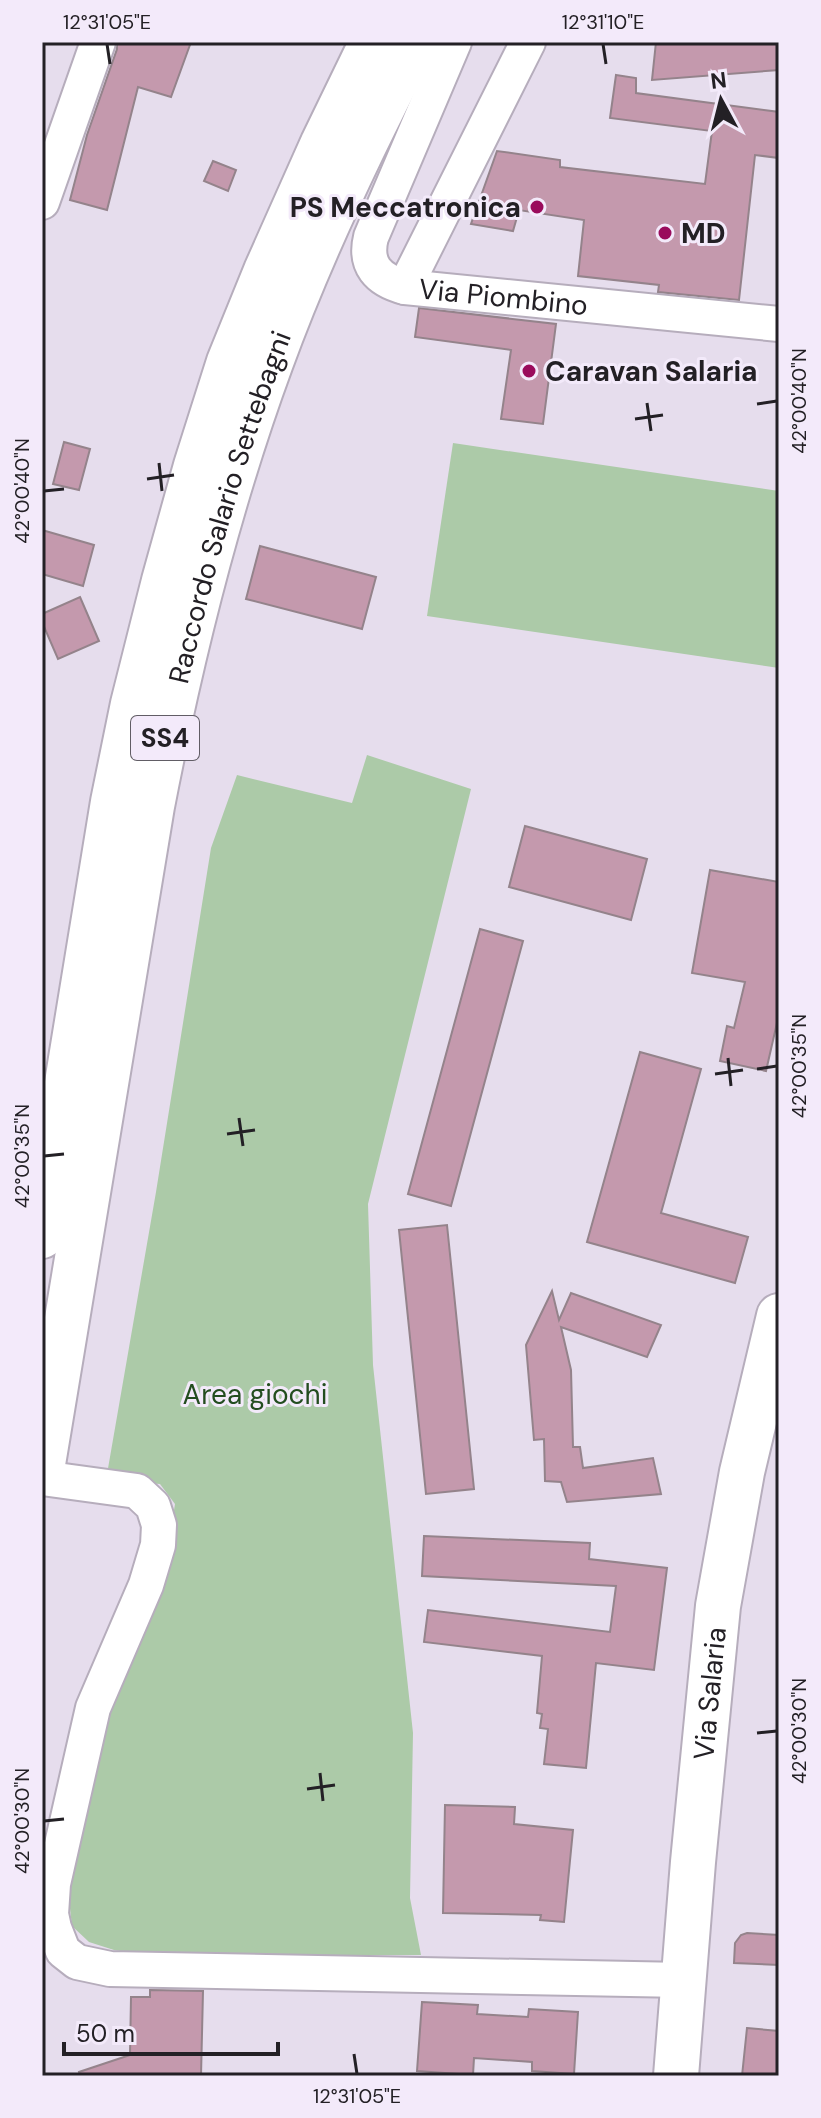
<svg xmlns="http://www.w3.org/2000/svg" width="821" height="2118" viewBox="0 0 821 2118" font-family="'DM Sans',sans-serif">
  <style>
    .green { fill: #accaa8 }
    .building { fill: #c499ad; stroke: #94838b; stroke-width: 2 }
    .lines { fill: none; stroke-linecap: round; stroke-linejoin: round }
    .street-casing { stroke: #b6adbc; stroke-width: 38 }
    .secondary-casing { stroke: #b6adbc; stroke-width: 48 }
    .primary-casing { stroke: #b6adbc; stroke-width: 48 }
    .street { stroke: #fff; stroke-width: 34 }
    .secondary { stroke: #fff; stroke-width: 44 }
    .primary { stroke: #fff; stroke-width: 44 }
    .ticks { fill: none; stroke: #232025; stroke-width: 3 }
    .poi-dot { fill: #9a0b5c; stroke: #f3eafa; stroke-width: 3 }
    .labels { text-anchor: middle; stroke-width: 6; stroke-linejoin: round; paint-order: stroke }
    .shield { fill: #f3eafa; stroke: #615d65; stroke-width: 2 }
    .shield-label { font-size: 26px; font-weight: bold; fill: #232025 }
    .poi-label { font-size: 28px; font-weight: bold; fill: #232025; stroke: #f3eafa; text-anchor: start }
    .street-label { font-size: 28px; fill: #232025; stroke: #f3eafa }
    .park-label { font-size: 28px; fill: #234d1f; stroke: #f3eafa }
    .neatline { fill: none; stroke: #232025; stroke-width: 3 }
    .ticks-label { font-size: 20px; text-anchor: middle; fill: #232025 }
  </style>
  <rect width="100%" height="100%" fill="#e6dded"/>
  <g class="green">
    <path d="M453 443 779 491V668L427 616Z"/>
    <path d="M367 755 471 789 368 1204 373 1365 413 1733 410 1898 421 1955H147L114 1950 89 1942 72 1926 65 1865 105 1713 160 1598 175 1504 160 1484 106 1480 156 1192 211 848 237 775 352 803Z"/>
  </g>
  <g class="building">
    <path d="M117 42H191L171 97 138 87 107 210 70 200 87 135 117 49Z"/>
    <path d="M656 42H779V70L652 80Z"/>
    <path d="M616 75 636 78V93L779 112V158L755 155 739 300 658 292 659 285 578 276 584 220 519 210 513 231 471 224 497 151 560 160V167L705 184 712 131 610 118Z"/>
    <path d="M213 161 236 170 228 191 204 181Z"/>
    <path d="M419 308 556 324 543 424 501 419 511 350 415 337Z"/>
    <path d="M64 442 90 449 79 490 53 484Z"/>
    <path d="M42 530 94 545 83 586 42 574Z"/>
    <path d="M260 546 376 577 362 629 246 599Z"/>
    <path d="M80 597 99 641 58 659 42 622V614Z"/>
    <path d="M525 826 647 859 631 920 509 887Z"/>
    <path d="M710 870 779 882V1014L766 1071 720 1061 727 1026 734 1028 745 982 692 973Z"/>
    <path d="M480 929 523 941 451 1206 408 1194Z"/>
    <path d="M640 1052 701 1069 661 1213 748 1237 735 1283 587 1242Z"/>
    <path d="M447 1225 474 1489 426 1494 399 1230Z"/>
    <path d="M552 1291 559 1320 571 1293 661 1325 647 1357 561 1327 571 1370 573 1447H580L583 1468 653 1458 661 1494 567 1502 561 1482 545 1481 544 1439 534 1440 526 1345Z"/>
    <path d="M424 1536 590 1543 589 1559 667 1568 654 1670 596 1663 586 1768 544 1764 548 1729 540 1728 542 1714 537 1713 542 1656 424 1642 428 1610 610 1632 616 1586 422 1576Z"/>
    <path d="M445 1805 515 1807 514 1824 573 1830 564 1922 540 1920 541 1915 443 1913Z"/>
    <path d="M747 1933 779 1935V1965L734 1963 735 1943 741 1935Z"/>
    <path d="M150 1990 203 1991 201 2076H80L79 2072 130 2055 131 1997H150Z"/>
    <path d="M422 2002 478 2005 477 2014 528 2017 529 2009 578 2012 574 2074 532 2071V2062L474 2058 473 2075 417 2071Z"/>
    <path d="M747 2028 779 2031V2076H742Z"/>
  </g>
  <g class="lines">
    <g class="street-casing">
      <g id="street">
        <path id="s1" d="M454 42 371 237C364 265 378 280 405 287L779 324"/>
        <path d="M42 202 98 42"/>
        <path d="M405 287 528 42"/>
        <path d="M42 1478 137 1491 153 1506 159 1525 158 1545 146 1585 93 1708 53 1884 51 1914 54 1928 63 1951 77 1962 110 1969 684 1980"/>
      </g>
    </g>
    <g class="secondary-casing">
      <g id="secondary">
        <path id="s2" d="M676 2076 693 1862 718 1606 742 1472 779 1316"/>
      </g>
    </g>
    <g class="primary-casing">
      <g id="primary">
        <path d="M42 1236 113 802 133 704 164 581 196 466 229 362 266 271 323 143 372 42"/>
        <path id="s3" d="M42 1470 152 806C181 656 218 506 271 362 311 252 362 146 416 42"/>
      </g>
    </g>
    <use href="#street" class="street"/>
    <use href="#secondary" class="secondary"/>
    <use href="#primary" class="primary"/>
  </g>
  <path class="ticks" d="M107 44 110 64M603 44 606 64M647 403 651 431M757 404 777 401M635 419 663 415M159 463 162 491M147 479 174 475M44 491 64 489M728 1058 731 1086M757 1069 777 1066M715 1074 743 1070M239 1118 243 1146M227 1134 255 1130M44 1156 64 1154M757 1733 777 1731M320 1773 323 1801M307 1789 335 1785M44 1821 64 1819M354 2054 357 2074"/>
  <g class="poi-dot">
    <circle cx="537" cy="207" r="8"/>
    <circle cx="665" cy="233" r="8"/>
    <circle cx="529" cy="371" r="8"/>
  </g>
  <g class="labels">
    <rect class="shield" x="131" y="716" width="68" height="44" rx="6"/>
    <g class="shield-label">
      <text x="165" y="747">SS4</text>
    </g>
    <g class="poi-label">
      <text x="521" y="217" text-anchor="end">PS Meccatronica</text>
      <text x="681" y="243">MD</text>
      <text x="545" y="381">Caravan Salaria</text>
    </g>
    <g class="street-label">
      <text dy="10" stroke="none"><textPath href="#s1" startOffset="380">Via Piombino</textPath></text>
      <text dy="10" stroke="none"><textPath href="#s3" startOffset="982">Raccordo Salario Settebagni</textPath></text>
      <text dy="10" stroke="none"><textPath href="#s2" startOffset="384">Via Salaria</textPath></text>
    </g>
    <g class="park-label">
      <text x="255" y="1404">Area giochi</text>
    </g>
  </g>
  <rect width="821" height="2118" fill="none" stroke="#f3eafa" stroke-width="88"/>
  <g transform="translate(721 100) rotate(353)" stroke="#f3eafa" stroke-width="6" paint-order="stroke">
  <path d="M0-6L14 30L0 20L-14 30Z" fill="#232025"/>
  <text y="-12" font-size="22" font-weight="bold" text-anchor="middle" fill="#232025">N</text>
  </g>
  <path d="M64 2042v12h214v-12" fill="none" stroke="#232025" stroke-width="4"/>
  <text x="76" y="2042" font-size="24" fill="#232025" stroke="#f3eafa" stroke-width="6" paint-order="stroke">50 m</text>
  <rect x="44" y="44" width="733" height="2030" class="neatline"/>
  <g class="ticks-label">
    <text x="107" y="29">12°31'05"E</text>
    <text x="603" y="29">12°31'10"E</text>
    <text transform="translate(799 401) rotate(-90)" y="7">42°00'40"N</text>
    <text transform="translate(22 491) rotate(-90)" y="7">42°00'40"N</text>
    <text transform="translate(799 1066) rotate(-90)" y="7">42°00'35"N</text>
    <text transform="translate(22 1156) rotate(-90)" y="7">42°00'35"N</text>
    <text transform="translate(799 1731) rotate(-90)" y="7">42°00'30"N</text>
    <text transform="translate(22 1821) rotate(-90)" y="7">42°00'30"N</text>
    <text x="357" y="2103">12°31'05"E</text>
  </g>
</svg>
